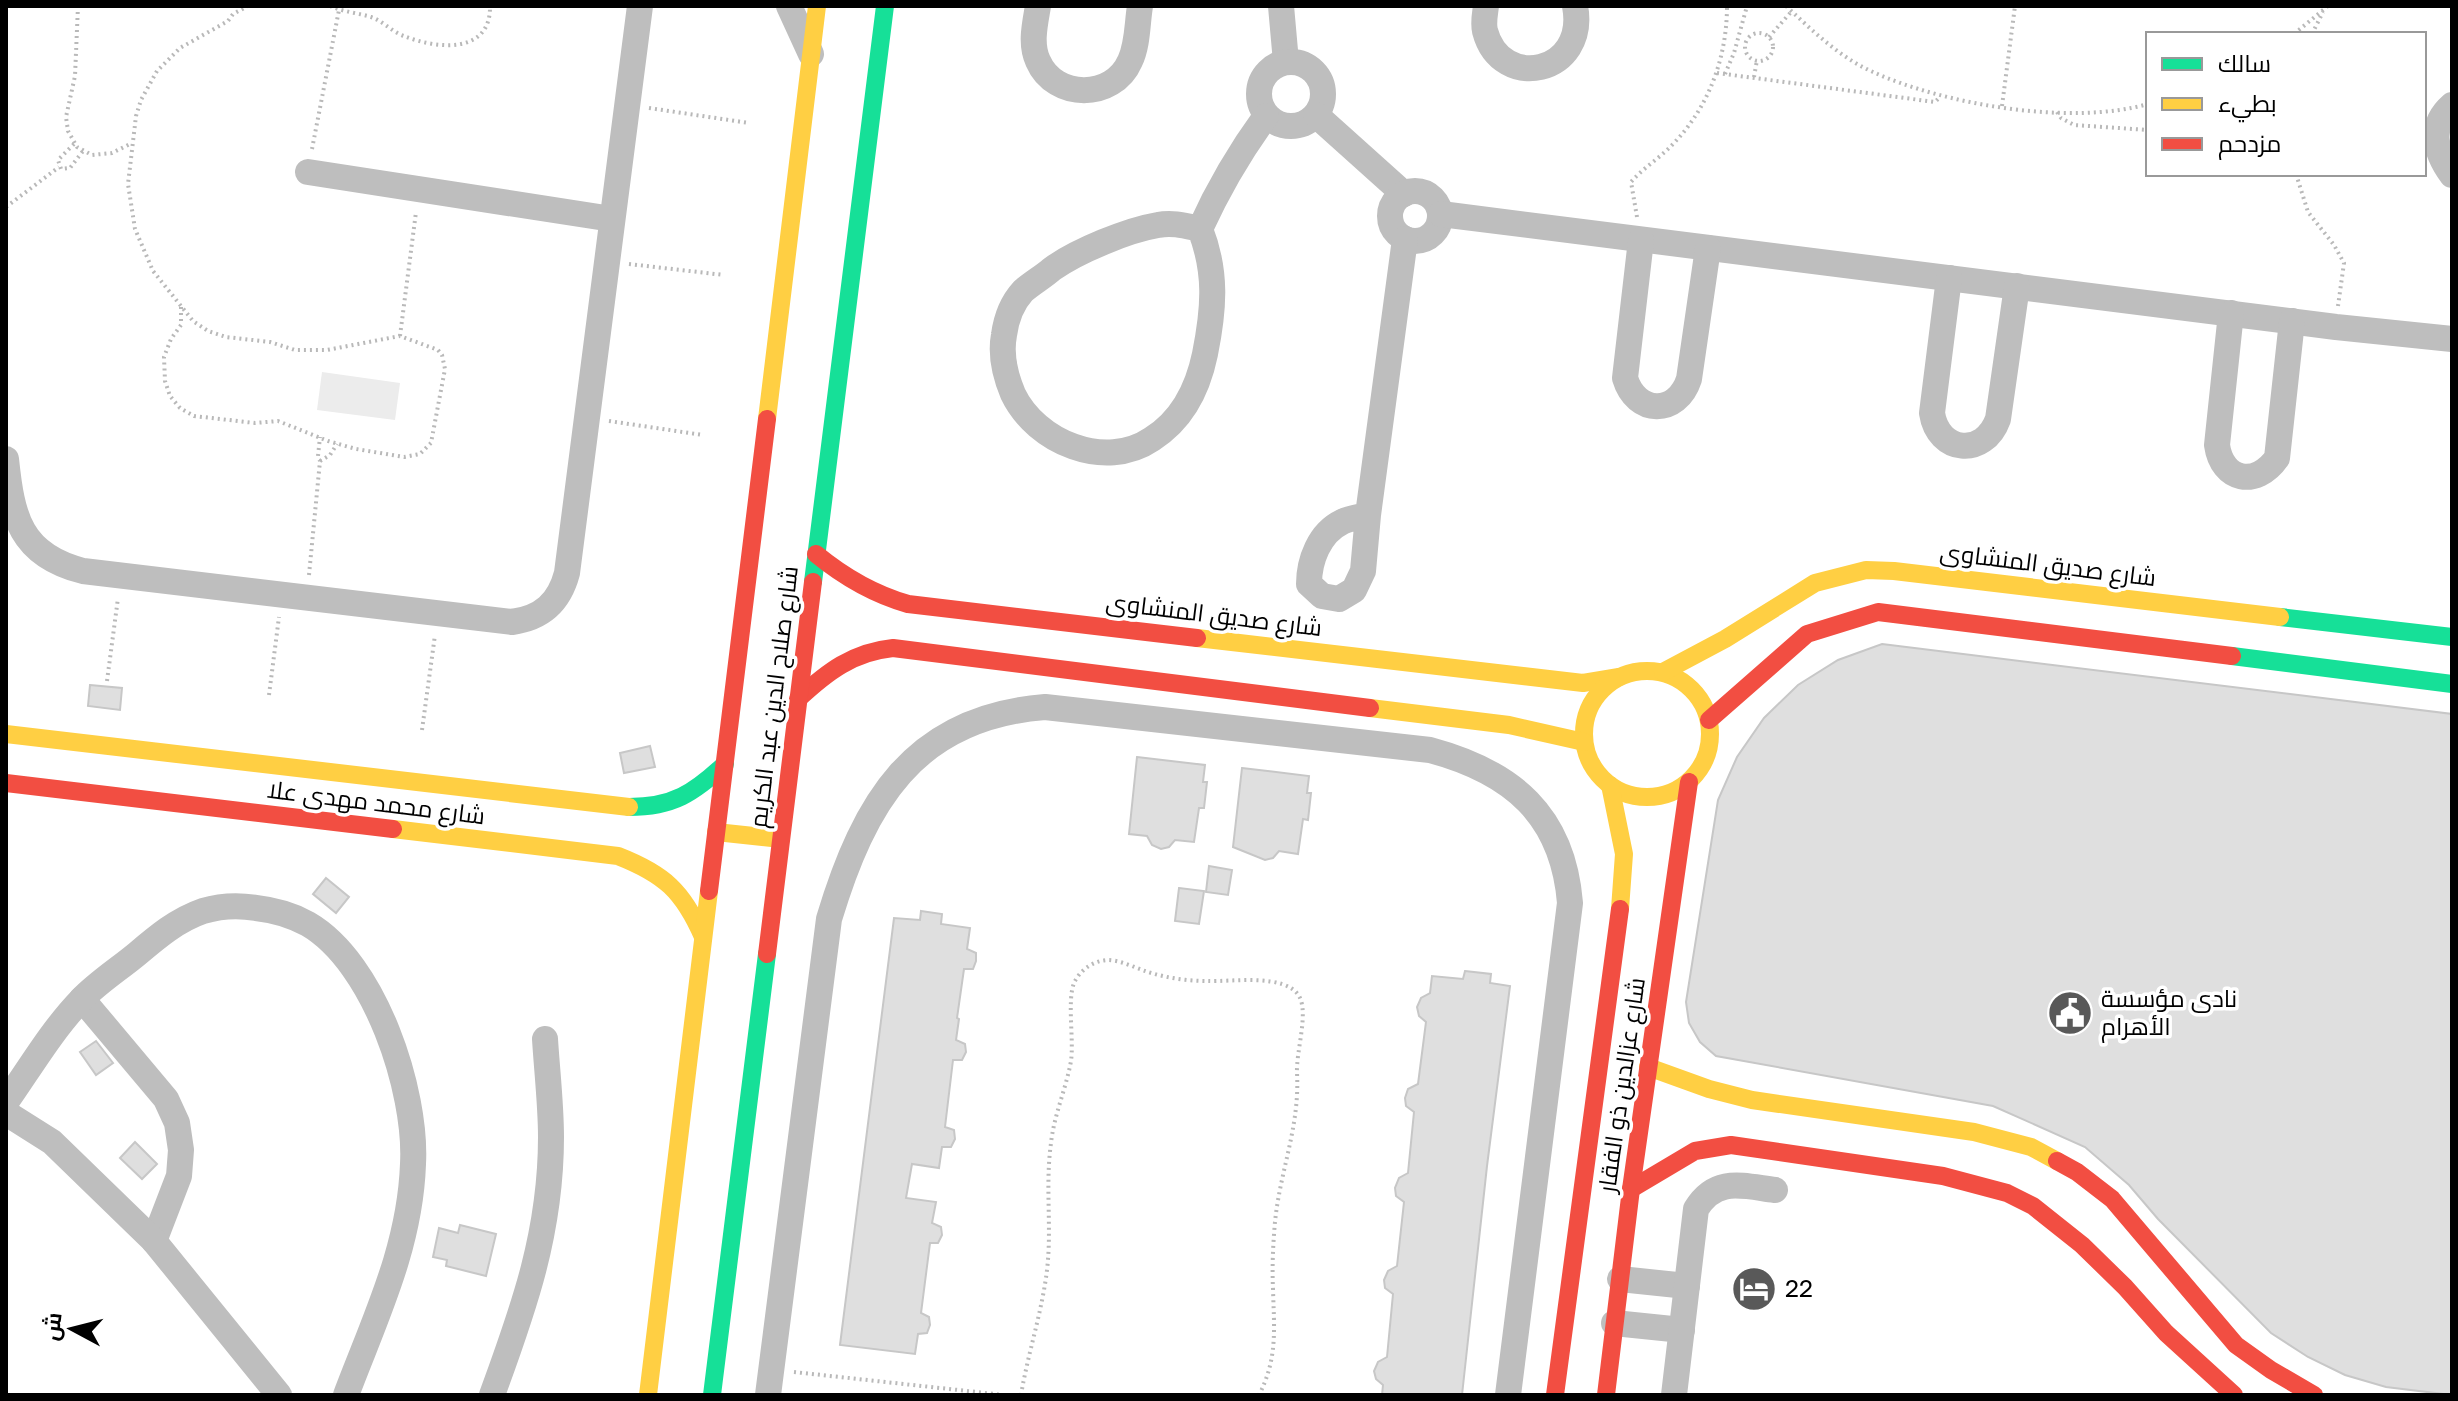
<svg xmlns="http://www.w3.org/2000/svg" width="2458" height="1401" viewBox="0 0 2458 1401" font-family="'Golos Text',Cairo,sans-serif">
  <style>
    .green { fill: #ececec }
    .building { fill: #dfdfdf; stroke: #c7c7c7; stroke-width: 2 }
    .lines { fill: none; stroke-linecap: round; stroke-linejoin: round }
    .path { stroke: #b9b9b9; stroke-width: 4; stroke-dasharray: 2 4; stroke-linecap: butt }
    .street { stroke: #bebebe; stroke-width: 26 }
    .fast { stroke: #16e098; stroke-width: 18 }
    .slow { stroke: #ffcf43; stroke-width: 18 }
    .jam { stroke: #f24e42; stroke-width: 18 }
    .labels { text-anchor: middle; stroke-width: 7; stroke-linejoin: round; paint-order: stroke }
    .street-label { font-size: 24px; fill: #000; stroke: #fff }
    .poi-label { font-size: 24px; fill: #000; stroke: #fff; text-anchor: start }
  </style>
  <rect width="100%" height="100%" fill="#fff"/>
  <path class="green" d="M322 372 400 383 395 420 317 410Z"/>
  <g class="building">
    <path d="M1882 644 2452 714V1395L2386 1387 2345 1375 2308 1357 2271 1333 2158 1219 2129 1185 2085 1147 1993 1106 1716 1056 1700 1042 1689 1023 1686 1002 1718 800 1737 757 1764 718 1798 685 1838 660Z"/>
    <path d="M90 685 122 688 120 710 88 706Z"/>
    <path d="M650 746 655 767 624 773 620 753Z"/>
    <path d="M1137 757 1205 765 1203 782H1207L1204 808H1199L1194 842 1175 840 1169 847 1161 849 1152 845 1147 836 1129 834Z"/>
    <path d="M1242 768 1309 776 1307 793H1311L1308 820 1303 819 1298 854 1279 851 1273 858 1265 860 1233 847Z"/>
    <path d="M1209 866 1232 870 1228 895 1206 892Z"/>
    <path d="M326 878 349 897 336 913 313 894Z"/>
    <path d="M1179 888 1204 891 1199 924 1175 921Z"/>
    <path d="M921 911 942 914 941 924 970 928 967 949 976 953V961L973 969H964L957 1018 959 1019 956 1040 965 1044 966 1052 962 1060H953L945 1127 954 1130 955 1139 951 1147H942L939 1168 912 1164 906 1198 936 1202 932 1223 941 1227 942 1235 938 1243H930L921 1313 929 1317 930 1325 927 1333 918 1334 915 1354 840 1345 894 918 920 920Z"/>
    <path d="M1465 971 1491 974 1490 983 1510 986 1487 1166 1462 1395H1382L1383 1385 1376 1379 1374 1371 1378 1362 1387 1357 1393 1294 1385 1288 1384 1280 1388 1271 1397 1266 1404 1202 1396 1196 1395 1188 1399 1178 1408 1173 1414 1112 1406 1106 1405 1098 1408 1089 1418 1084 1426 1022 1419 1016 1417 1007 1421 998 1430 993 1432 976 1463 979Z"/>
    <path d="M96 1041 113 1063 96 1075 80 1052Z"/>
    <path d="M135 1142 157 1164 142 1179 120 1158Z"/>
    <path d="M460 1225 496 1234 486 1276 446 1266 447 1260 433 1257 439 1228 458 1233Z"/>
  </g>
  <g class="lines">
    <g class="path">
      <path d="M78 6 75 76 66 117 68 131 77 147 92 155 112 153 132 143"/>
      <path d="M269 6H282"/>
      <path d="M330 6C344 12 358 13 371 17 383 21 392 32 404 36 436 49 491 55 490 6"/>
      <path d="M1786 6C1813 31 1839 57 1873 72 1946 105 2071 126 2148 104"/>
      <circle cx="1759" cy="47" r="14"/>
      <path d="M2294 34 2328 6"/>
      <path d="M2312 34 2323 12"/>
      <path d="M1769 37 1791 12"/>
      <path d="M1717 73 1935 102 1940 97"/>
      <path d="M1725 74 1734 53 1747 6"/>
      <path d="M1754 77 1757 60"/>
      <path d="M2002 106 2015 6"/>
      <path d="M649 108 749 123"/>
      <path d="M2057 112 2061 118 2074 125 2148 130"/>
      <path d="M74 144 58 160 61 169 70 168 83 151"/>
      <path d="M312 149 339 10"/>
      <path d="M2296 174 2308 212 2334 245 2344 263 2338 306"/>
      <path d="M6 207 59 167"/>
      <path d="M1637 217 1631 182C1643 168 1660 158 1673 144 1709 107 1727 57 1727 6"/>
      <path d="M629 264 724 275"/>
      <path d="M181 307V325L171 339 164 357 165 381 170 396 180 408 194 416 255 423 278 421 328 441 356 449 404 457 420 454 431 443 445 369 442 355 438 350 400 336 327 350H295L270 342 226 337 208 331 193 321 153 271 135 229 128 184 136 116 141 100 157 71 180 48 228 21 233 14 248 6"/>
      <path d="M400 336 416 212"/>
      <path d="M609 421 703 435"/>
      <path d="M320 461 330 455 337 444"/>
      <path d="M309 575 320 461 318 456 320 437"/>
      <path d="M107 681 118 598"/>
      <path d="M269 695 279 617"/>
      <path d="M422 730 435 635"/>
      <path d="M794 1372 1004 1395"/>
      <path d="M1021 1395C1028 1353 1042 1312 1047 1270 1052 1228 1045 1186 1051 1143 1054 1115 1066 1089 1071 1061 1074 1039 1067 1001 1074 983 1080 970 1093 961 1107 960 1121 960 1135 968 1148 972 1167 978 1187 981 1207 981 1232 982 1285 973 1299 996 1309 1013 1296 1051 1297 1073 1300 1126 1280 1171 1275 1222 1273 1244 1272 1267 1273 1289 1274 1328 1278 1358 1259 1395"/>
    </g>
    <g class="street">
      <path d="M789 6 811 54"/>
      <path d="M1038 6C1035 24 1030 44 1038 61 1055 100 1113 100 1130 61 1138 44 1137 24 1140 6"/>
      <path d="M1281 6 1286 62"/>
      <path d="M1486 6C1485 14 1483 23 1485 31 1501 92 1588 74 1575 6"/>
      <circle cx="1291" cy="94" r="32"/>
      <path d="M2452 105C2428 126 2435 152 2452 175"/>
      <path d="M1316 115 1404 194"/>
      <path d="M308 172 612 219"/>
      <circle cx="1415" cy="216" r="25"/>
      <path d="M1441 214 2336 327 2452 339"/>
      <path d="M1200 229C1186 226 1173 222 1158 225 1128 230 1077 251 1052 269 1043 277 1032 283 1023 291 1012 303 1006 320 1004 335 1000 356 1005 375 1013 394 1036 442 1105 471 1152 439 1182 420 1198 388 1205 354 1214 309 1217 272 1200 229 1219 187 1239 153 1266 116"/>
      <path d="M1641 240 1625 378C1636 415 1677 416 1689 379L1708 248"/>
      <path d="M1949 278 1932 413C1938 453 1984 458 1998 419L2017 286"/>
      <path d="M2231 313 2217 445C2222 481 2256 488 2277 458L2292 321"/>
      <path d="M6 459C12 517 20 555 83 571L512 622C542 618 559 603 567 573L640 6"/>
      <path d="M1368 515C1360 517 1349 518 1342 522 1319 533 1309 561 1309 584L1322 596 1339 599 1354 590 1363 571 1368 515 1405 239"/>
      <path d="M82 999 166 1099 177 1123 181 1150 179 1176 154 1241"/>
      <path d="M6 1102C30 1068 52 1030 81 1000 97 983 119 969 137 954 157 937 177 920 203 911 220 906 239 905 256 908 274 910 292 915 308 924 375 963 417 1091 413 1164 410 1248 375 1318 346 1395"/>
      <path d="M6 1113 52 1142 154 1241 279 1395"/>
      <path d="M1620 1279 1687 1286"/>
      <path d="M1614 1323 1682 1330"/>
      <path d="M492 1395C524 1308 551 1232 551 1137 551 1105 547 1071 545 1039"/>
      <path d="M768 1395 829 919C864 803 913 717 1045 707L1430 750C1512 772 1563 815 1570 903L1508 1395"/>
      <path d="M1674 1395 1696 1209C1716 1176 1743 1186 1775 1190"/>
    </g>
    <g class="fast">
      <path d="M813 582 885 6"/>
      <path d="M2280 617 2452 637"/>
      <path d="M2232 656 2452 684"/>
      <path d="M629 807C673 807 694 793 725 764"/>
      <path d="M712 1395 767 954"/>
    </g>
    <g class="slow">
      <path d="M767 419 817 6"/>
      <path d="M1197 638 1583 683 1619 677"/>
      <circle cx="1647" cy="734" r="63"/>
      <path d="M1663 672 1725 639 1815 583 1866 570 1894 571 2280 617"/>
      <path d="M1370 708 1509 725 1584 742"/>
      <path d="M6 734 629 807"/>
      <path d="M1610 785 1624 854 1620 909"/>
      <path d="M393 829 618 856C664 874 683 891 703 937"/>
      <path d="M716 832 781 839"/>
      <path d="M1648 1067 1709 1089 1752 1100 1974 1132 2031 1147 2057 1161"/>
      <path d="M648 1395 709 891"/>
    </g>
    <g class="jam">
      <path d="M816 554C844 577 873 594 908 604L1197 638"/>
      <path d="M798 699C827 672 853 652 893 648L1370 708"/>
      <path d="M1709 720 1807 634 1878 612 2232 656"/>
      <path d="M6 783 393 829"/>
      <path d="M709 891 767 419"/>
      <path d="M767 954 813 582"/>
      <path d="M2057 1161 2077 1172 2112 1199 2236 1345 2271 1370 2314 1395"/>
      <path d="M1631 1189 1695 1151 1731 1145 1943 1176 2007 1193 2033 1206 2082 1245 2125 1287 2166 1333 2234 1395"/>
      <path d="M1555 1395 1620 909"/>
      <path d="M1606 1395 1631 1189 1689 782"/>
    </g>
  </g>
  <defs>
    <g id="civic-disc" transform="scale(2.3)"><circle r="9.5" fill="#595959" stroke="#fff"/><path d="M-.6-6.5H3V-4.5H.6V-3L4-1V1h2V6H-6V1h2V-1L-.6-3ZM-1.2 2.5V6h2.4V2.5Z" fill="#fff"/></g>
    <g id="hotel-disc" transform="scale(2.3)"><circle r="9.5" fill="#595959" stroke="#fff"/><path d="M-6-4.5h1.5V1H6V5H4.5V3h-9V5H-6ZM-4 0a1.8 1.8 0 1 1 3.6 0ZM.5 0V-2.5h3Q6-2.5 6 0Z" fill="#fff"/></g>
  </defs>
  <g fill-rule="evenodd">
    <use href="#civic-disc" x="2070" y="1013"/>
    <use href="#hotel-disc" x="1754" y="1289"/>
  </g>
  <g class="labels">
    <g class="street-label">
      <text transform="translate(2048 565) rotate(7)" y="8">شارع صديق المنشاوى</text>
      <text transform="translate(1214 615) rotate(7)" y="8">شارع صديق المنشاوى</text>
      <text transform="translate(774 697) rotate(-83)" y="8">شارع صلاح الدين عبد الكريم</text>
      <text transform="translate(376 803) rotate(7)" y="8">شارع محمد مهدى علا</text>
      <text transform="translate(1622 1085) rotate(-82)" y="8">شارع عزالدين ذو الفقار</text>
    </g>
    <g class="poi-label">
      <text x="2101" y="1007">نادى مؤسسة<tspan x="2101" dy="28">الأهرام</tspan></text>
      <text x="1785" y="1297">22</text>
    </g>
  </g>
  <rect width="2458" height="1401" fill="none" stroke="#000000" stroke-width="16"/>
  <rect x="2146" y="32" width="280" height="144" fill="#ffffff" stroke="#999999" stroke-width="2"/>
  <rect x="2162" y="58" width="40" height="12" fill="#16e098" stroke="#999999" stroke-width="2"/>
  <text x="2218" y="72" font-size="24" fill="#000000">سالك</text>
  <rect x="2162" y="98" width="40" height="12" fill="#ffcf43" stroke="#999999" stroke-width="2"/>
  <text x="2218" y="112" font-size="24" fill="#000000">بطيء</text>
  <rect x="2162" y="138" width="40" height="12" fill="#f24e42" stroke="#999999" stroke-width="2"/>
  <text x="2218" y="152" font-size="24" fill="#000000">مزدحم</text>
  <g transform="translate(72 1329) rotate(277)" stroke="#ffffff" stroke-width="6" paint-order="stroke">
  <path d="M0-6L14 30L0 20L-14 30Z" fill="#000000"/>
  <text y="-12" font-size="22" font-weight="bold" text-anchor="middle" fill="#000000">ش</text>
  </g>
</svg>
